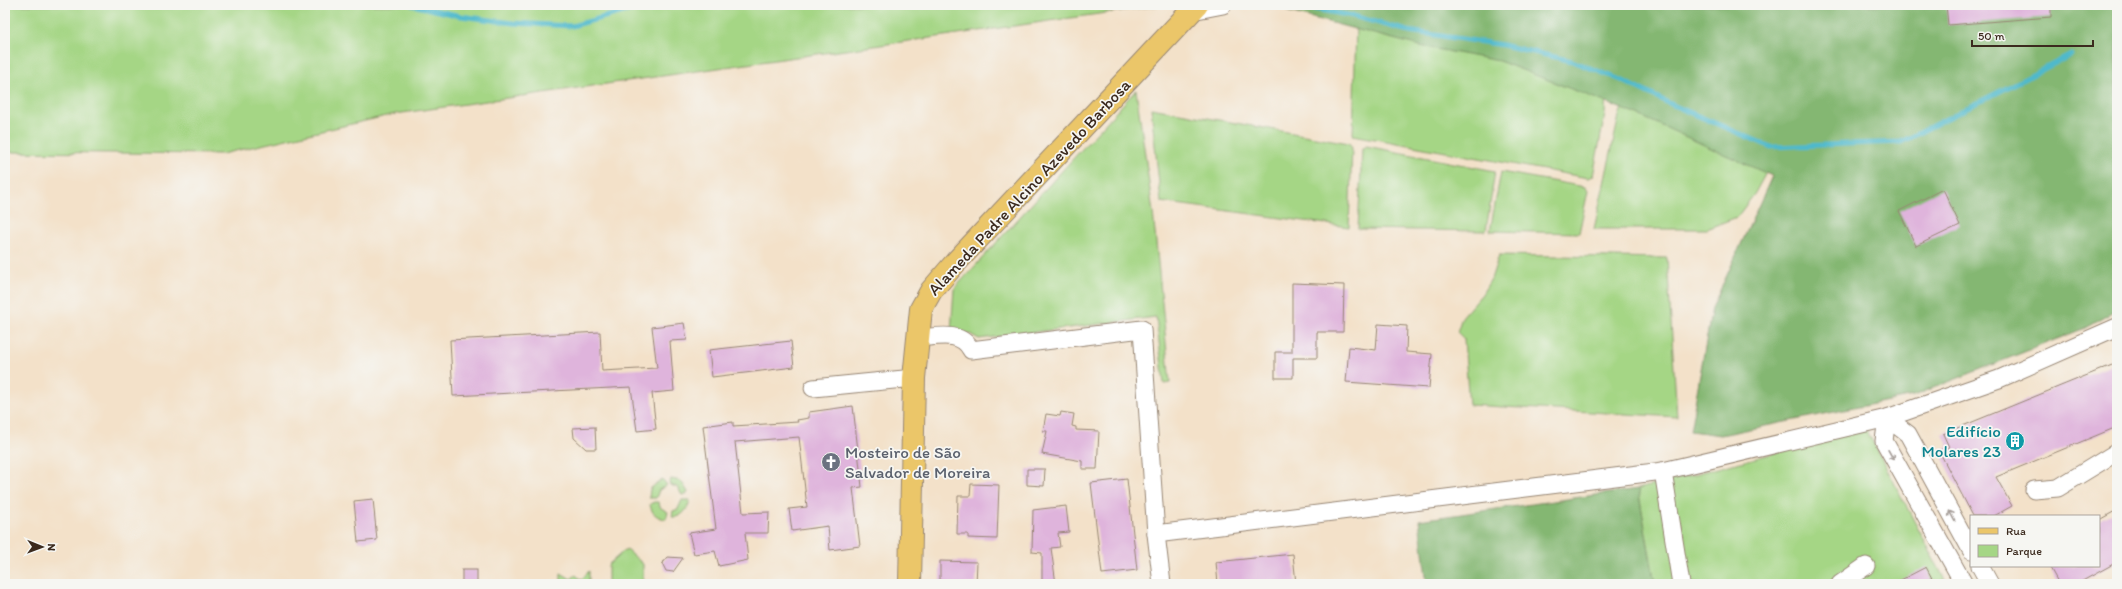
<svg xmlns="http://www.w3.org/2000/svg" width="2122" height="589" viewBox="0 0 2122 589" font-family="Itim,sans-serif">
  <style>
    .green { fill: #a5d685; stroke: #708052 }
    .forest { fill: #84b772; stroke: #607048 }
    .lines { fill: none; stroke-linecap: round; stroke-linejoin: round }
    .stream { stroke: #4fb9cc; stroke-width: 5 }
    .building { fill: #dfb4dc }
    .minor-casing { stroke: #978674; stroke-width: 19 }
    .major-casing { stroke: #978674; stroke-width: 24 }
    .minor { stroke: #fff; stroke-width: 17 }
    .major { stroke: #ebc669; stroke-width: 22 }
    .oneway { stroke: #a79f9a }
    .labels { text-anchor: middle; stroke-width: 3.5; stroke-linejoin: round; paint-order: stroke }
    .street-label { font-size: 17px; fill: #3b2a1e; stroke: #f6f6f2 }
    .culture-label { font-size: 17px; fill: #0d838f; stroke: #f6f6f2; text-anchor: end }
    .worship-label { font-size: 17px; fill: #5b616d; stroke: #f6f6f2; text-anchor: start }
  </style>
  <rect width="100%" height="100%" fill="#f6f6f2"/>
  <filter id="ink" filterUnits="userSpaceOnUse"><feTurbulence type="fractalNoise" baseFrequency=".025" numOctaves="2"/><feDisplacementMap in="SourceGraphic" scale="8" xChannelSelector="R" yChannelSelector="G"/><feConvolveMatrix kernelMatrix="1 2 1 2 8 2 1 2 1" color-interpolation-filters="sRGB"/></filter>
  <filter id="wash" filterUnits="userSpaceOnUse"><feTurbulence type="fractalNoise" baseFrequency=".012" numOctaves="4" result="noise"/><feDisplacementMap in="SourceGraphic" scale="16" xChannelSelector="R" yChannelSelector="G"/><feGaussianBlur stdDeviation="0.9" result="paint"/><feColorMatrix in="noise" values="0 0 0 0 0 0 0 0 0 0 0 0 0 0 0 0 0 1.4 0 .05"/><feComposite in="paint" operator="in"/></filter>
  <g filter="url(#wash)">
    <rect width="100%" height="100%" fill="#f3e1c9"/>
    <g class="green">
      <path d="M5 5H1162L395 114 222 154 5 152Z"/>
      <path d="M1356 26 1438 44 1606 89 1605 114 1593 176 1588 178 1353 135Z"/>
      <path d="M1136 90 1153 212 1170 383 1164 384 1156 317 979 339 970 334 951 332 954 289Z"/>
      <path d="M1629 90 1775 156 1755 193 1737 217 1706 229H1594L1619 116Z"/>
      <path d="M1151 108 1349 143 1352 148 1349 227 1161 202Z"/>
      <path d="M1366 146 1495 171 1486 231 1358 229 1362 149Z"/>
      <path d="M1501 172 1585 187 1588 191 1579 233 1490 231Z"/>
      <path d="M1499 255 1667 258 1677 417 1469 405 1464 339 1457 332 1462 317 1482 294 1491 279Z"/>
      <path d="M1866 429 1947 584H1655L1638 489Z"/>
      <path d="M662 479 667 485 659 490 656 498H649L650 489Z"/>
      <path d="M671 479 681 481 688 492 687 494 682 495 677 487 670 485 669 482Z"/>
      <path d="M682 500H690C688 509 682 518 672 517L673 511 678 509Z"/>
      <path d="M654 502H658L661 508 668 512 666 519C657 518 651 513 650 504Z"/>
      <path d="M626 549 643 564V584H608V565Z"/>
      <path d="M589 571V584H561V573L571 579 576 575 581 580Z"/>
    </g>
    <g class="forest">
      <path d="M1297 5H2117V310L2085 328 1913 396 1721 435 1690 431 1712 308 1772 176 1638 115 1499 61 1420 46 1286 11Z"/>
      <path d="M1638 489 1655 584H1427L1419 520Z"/>
    </g>
    <g class="lines">
      <g class="stream">
        <path d="M412 5 461 16 513 23 572 26 641 7 678 5"/>
        <path d="M756 5H765"/>
        <path d="M1303 7 1353 16 1408 31 1503 45 1572 61 1621 80 1675 106 1771 147 1901 142 2071 55"/>
      </g>
    </g>
    <g id="blocks">
      <g class="building">
        <path d="M1946 5H2051V17L1948 25Z"/>
        <path d="M1943 189 1960 225 1916 246 1899 211Z"/>
        <path d="M1292 283 1344 285 1343 332H1317V358H1293V378H1275V352H1292Z"/>
        <path d="M684 323 687 340 670 341 674 391 652 393 656 429 637 431 631 387 453 396 450 340 600 332 602 371 657 368 652 327Z"/>
        <path d="M1378 324 1407 326 1406 352 1432 354 1429 388 1346 382 1349 347 1376 350Z"/>
        <path d="M791 341 794 367 712 377 709 350Z"/>
        <path d="M2117 363V427L1996 477 2012 506 1994 516H1973L1939 451 1949 447 1943 434Z"/>
        <path d="M853 406 862 487 853 488 860 546 830 550 828 526 792 531 789 509 807 507 799 437 735 442 743 513 769 512 768 533H745L748 560 719 566 715 551 694 554 689 533 716 529 703 426 733 422V426L798 422 797 420 809 418V412Z"/>
        <path d="M1061 412 1074 414 1072 426 1076 427V430L1099 431 1097 469H1082V461L1042 454 1047 431H1043L1046 414 1060 416Z"/>
        <path d="M595 427 596 449H586L574 438 573 428Z"/>
        <path d="M1027 469H1045L1044 486 1027 485Z"/>
        <path d="M1127 479 1137 570 1102 574 1091 483Z"/>
        <path d="M971 484 999 485 997 539 968 538V534H957L958 496H970Z"/>
        <path d="M373 499 377 540 358 542 354 501Z"/>
        <path d="M1066 506 1069 532 1058 533 1060 547 1051 548 1056 584H1042V553L1032 552 1033 510Z"/>
        <path d="M2117 510V562L2077 584H2059L2049 566H2099V520Z"/>
        <path d="M1293 554 1296 584H1218L1216 562Z"/>
        <path d="M667 557 683 558 673 572 666 571 662 563Z"/>
        <path d="M940 561 977 562 976 584H940Z"/>
        <path d="M1926 567 1935 584H1893Z"/>
        <rect x="462" y="570" width="15" height="14"/>
      </g>
    </g>
  </g>
  <g filter="url(#ink)">
    <use href="#blocks" fill-opacity="0" stroke="#978674" stroke-width="1"/>
    <g class="lines">
      <g class="minor-casing">
        <g id="minor">
          <path d="M1192 11 1223 5"/>
          <path d="M918 338C937 337 961 330 971 350L1142 329 1156 534 1162 584"/>
          <path d="M813 388 914 378"/>
          <path d="M1663 471 1681 584"/>
          <path d="M2034 490 2058 488 2117 452"/>
          <path d="M1156 534 1663 471 1887 418 1999 379 2117 327"/>
          <path d="M1980 566 1990 584"/>
          <path d="M1840 584 1866 566"/>
          <path d="M1964 584 1884 441 1887 418 1908 434 1971 550"/>
        </g>
      </g>
      <g class="major-casing">
        <path id="major" d="M910 584 914 378 921 309 931 291 956 262 1197 5"/>
      </g>
      <use href="#minor" class="minor"/>
      <use href="#major" class="major"/>
    </g>
    <defs><path id="oneway-shaft" d="M-6 0H5M1.5-3L5.5 0L1.5 3" fill="none" stroke-width="1.6" stroke-linecap="round" stroke-linejoin="round"/></defs>
    <g class="oneway">
      <use href="#oneway-shaft" transform="translate(1891 455) rotate(61)"/>
      <use href="#oneway-shaft" transform="translate(1952 516) rotate(-118)"/>
    </g>
  </g>
  <defs>
    <g id="building-disc" transform="scale(1)"><circle r="9.5" fill="#0f9aa8" stroke="#f6f6f2"/><path d="M-4-6H4V6H1V3H-1V6H-4ZM-2.5-4.3h1.7v1.8h-1.7ZM.8-4.3h1.7v1.8H.8ZM-2.5-1h1.7V.8h-1.7ZM.8-1h1.7V.8H.8Z" fill="#fff"/></g>
    <g id="church-disc" transform="scale(1)"><circle r="9.5" fill="#6b7280" stroke="#f6f6f2"/><path d="M-1.2-6h2.4v3.5h3.3v2.4h-3.3V6h-2.4V-.1h-3.3v-2.4h3.3Z" fill="#fff"/></g>
  </defs>
  <g fill-rule="evenodd">
    <use href="#building-disc" x="2015" y="441"/>
    <use href="#church-disc" x="831" y="462"/>
  </g>
  <g class="labels">
    <g class="street-label">
      <text transform="translate(1029 187) rotate(-47)" y="6">Alameda Padre Alcino Azevedo Barbosa</text>
    </g>
    <g class="culture-label">
      <text x="2001" y="437">Edifício<tspan x="2001" dy="20">Molares 23</tspan></text>
    </g>
    <g class="worship-label">
      <text x="845" y="458">Mosteiro de São<tspan x="845" dy="20">Salvador de Moreira</tspan></text>
    </g>
  </g>
  <rect width="2122" height="589" fill="none" stroke="#f6f6f2" stroke-width="20"/>
  <rect x="1970" y="515" width="130" height="52" fill="#f6f6f2" stroke="#aba49d"/>
  <rect x="1978" y="528" width="20" height="6" fill="#ebc669" stroke="#aba49d"/>
  <text x="2006" y="535" font-size="12" fill="#3b2a1e">Rua</text>
  <rect x="1978" y="545" width="20" height="12" fill="#a5d685" stroke="#aba49d"/>
  <text x="2006" y="555" font-size="12" fill="#3b2a1e">Parque</text>
  <g transform="translate(42 547) rotate(91)" stroke="#f6f6f2" stroke-width="3" paint-order="stroke">
  <path d="M0-3L7 15L0 10L-7 15Z" fill="#3b2a1e"/>
  <text y="-6" font-size="11" font-weight="bold" text-anchor="middle" fill="#3b2a1e">N</text>
  </g>
  <path d="M1972 40v6h121v-6" fill="none" stroke="#3b2a1e" stroke-width="2"/>
  <text x="1978" y="40" font-size="12" fill="#3b2a1e" stroke="#f6f6f2" stroke-width="3" paint-order="stroke">50 m</text>
</svg>
